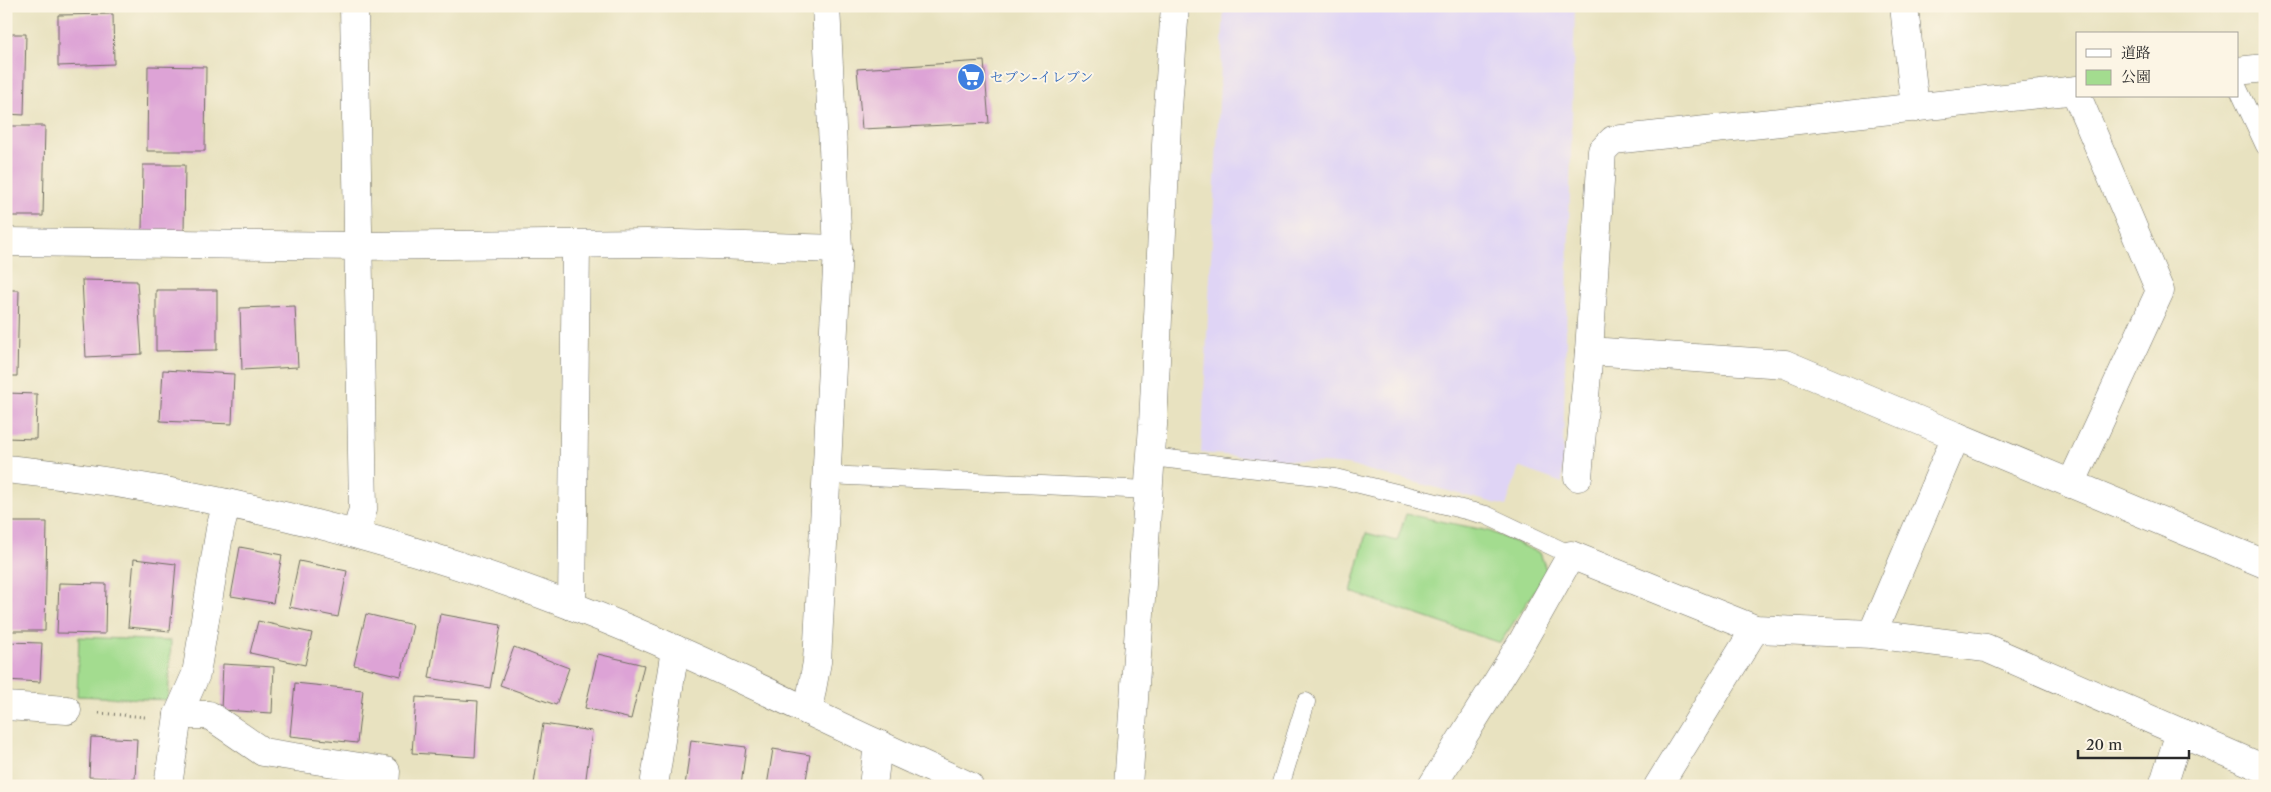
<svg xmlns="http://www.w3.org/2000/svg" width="2271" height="792" viewBox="0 0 2271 792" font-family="'Libre Caslon Text','Noto Serif JP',serif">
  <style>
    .built { fill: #dfd4f5 }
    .green { fill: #a3dc8f; stroke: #67845d }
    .building { fill: #dda3d6 }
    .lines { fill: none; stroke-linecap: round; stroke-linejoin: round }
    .service-casing { stroke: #6d6b5f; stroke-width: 19 }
    .minor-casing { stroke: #6d6b5f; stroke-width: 29 }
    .tertiary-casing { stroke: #6d6b5f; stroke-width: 29 }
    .path { stroke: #6d6b5f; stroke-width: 3; stroke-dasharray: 1 4; stroke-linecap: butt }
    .service { stroke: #fff; stroke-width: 18 }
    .minor { stroke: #fff; stroke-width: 28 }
    .tertiary { stroke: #fff; stroke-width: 28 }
    .labels { text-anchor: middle; stroke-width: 4; stroke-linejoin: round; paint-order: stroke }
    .shop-label { font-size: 14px; fill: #366cbe; stroke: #fcf5e5; text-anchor: start }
  </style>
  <rect width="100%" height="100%" fill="#fcf5e5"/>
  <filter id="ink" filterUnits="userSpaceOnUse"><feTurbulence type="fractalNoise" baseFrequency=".02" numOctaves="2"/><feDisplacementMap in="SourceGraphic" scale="10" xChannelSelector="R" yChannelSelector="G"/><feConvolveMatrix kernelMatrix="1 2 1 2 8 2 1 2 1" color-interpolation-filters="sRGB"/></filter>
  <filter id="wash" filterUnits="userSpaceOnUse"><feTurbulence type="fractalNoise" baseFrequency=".0096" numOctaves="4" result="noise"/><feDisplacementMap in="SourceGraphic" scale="20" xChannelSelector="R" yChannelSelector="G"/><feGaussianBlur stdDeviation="1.12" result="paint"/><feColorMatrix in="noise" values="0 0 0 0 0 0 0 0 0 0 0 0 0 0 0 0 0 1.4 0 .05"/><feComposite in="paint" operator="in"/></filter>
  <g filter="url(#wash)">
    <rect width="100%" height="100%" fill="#e8e2c0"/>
    <path class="built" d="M1224 6H1575L1562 483 1519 467 1506 506 1348 465 1201 453Z"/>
    <g class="green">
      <path d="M1406 514 1489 531 1540 553 1547 572 1500 643 1351 592 1366 533 1397 541Z"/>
      <path d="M79 637 171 641 168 700 77 696Z"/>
    </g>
    <g id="blocks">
      <g class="building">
        <path d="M113 14 114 64 58 66V15Z"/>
        <path d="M6 34H26L24 115 6 114Z"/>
        <path d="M984 61 989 123 862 129 857 69Z"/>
        <path d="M148 66 206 67 205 151H147Z"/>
        <path d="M6 126H45L43 216H6Z"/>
        <path d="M143 165H185L184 233 142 232Z"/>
        <path d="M82 280 137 281 142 354 86 357Z"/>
        <path d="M6 290H19L17 376H6Z"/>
        <path d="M156 290H217V350L156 351Z"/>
        <path d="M295 306 298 367 242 370 240 308Z"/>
        <path d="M163 370 234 374 232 424 160 421Z"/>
        <path d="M6 393 37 394 36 439 6 438Z"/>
        <path d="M8 522H47L45 631H6V528L8 529Z"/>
        <path d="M240 547 282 555 273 603 231 596Z"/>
        <path d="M134 559 176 564 170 631 128 627Z"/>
        <path d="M299 561 347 571 338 617 289 607Z"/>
        <path d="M59 583 106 584 105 634 57 633Z"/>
        <path d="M366 614 413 625 401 676 354 665Z"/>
        <path d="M440 614 501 625 490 688 429 678Z"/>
        <path d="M258 621 312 633 305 665 250 653Z"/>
        <path d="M6 642 42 643 40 682 6 680Z"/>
        <path d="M514 647 569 668 556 705 500 685Z"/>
        <path d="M598 654 644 665 631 719 585 708Z"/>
        <path d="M223 664 274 667 272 713 221 710Z"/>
        <path d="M295 683 363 690 357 743 290 736Z"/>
        <path d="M416 697 478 701 475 757 412 753Z"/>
        <path d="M543 724 592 731 585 786 534 784Z"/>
        <path d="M91 737 137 739 135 779 89 777Z"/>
        <path d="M691 740 746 747 741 786H685Z"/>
        <path d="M773 749 810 755 805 786H767Z"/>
        <path d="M193 782 209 785V786H192Z"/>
      </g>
    </g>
  </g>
  <g filter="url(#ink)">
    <use href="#blocks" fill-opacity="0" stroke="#6d6b5f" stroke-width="1"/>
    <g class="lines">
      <g class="service-casing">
        <g id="service">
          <path d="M2237 86 2265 146"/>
          <path d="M1151 457 1335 478 1486 515 1571 555"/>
          <path d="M828 475 1149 490"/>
          <path d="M1280 786 1306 702"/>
        </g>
      </g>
      <g class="minor-casing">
        <g id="minor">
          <path d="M354 6 363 509 356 534"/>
          <path d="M1904 6 1915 108"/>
          <path d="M2237 71 2265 68"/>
          <path d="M6 242 359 246 647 243 838 249"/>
          <path d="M1589 351 1785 364 1956 436 1872 634"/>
          <path d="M1956 436 2265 564"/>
          <path d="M6 469C199 488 391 536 572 606 676 646 775 696 876 743 907 758 938 771 969 786"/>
          <path d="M1578 477 1589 351 1602 151 1613 140 2077 90"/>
          <path d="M2071 484 2160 291 2075 91"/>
          <path d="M572 606 576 245"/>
          <path d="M6 706 67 710"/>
          <path d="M808 711 817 662 838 249 826 6"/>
          <path d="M178 715H209L263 752 386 771 385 786"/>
          <path d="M168 786 178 715 196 674 220 529 227 503"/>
          <path d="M654 786 675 649"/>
          <path d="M873 786 878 744"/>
          <path d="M1432 786 1521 644 1571 555 1755 629 1872 634 1986 648 2265 769"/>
          <path d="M1658 786 1755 629"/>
          <path d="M2163 786 2180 732"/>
        </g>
      </g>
      <g class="tertiary-casing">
        <path id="tertiary" d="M1128 786 1153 425 1167 124 1175 6"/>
      </g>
      <path class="path" d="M99 713 145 717"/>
      <use href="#service" class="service"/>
      <use href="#minor" class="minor"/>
      <use href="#tertiary" class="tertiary"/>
    </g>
  </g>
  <defs>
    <g id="supermarket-disc" transform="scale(1.4375)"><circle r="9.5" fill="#3f7fe0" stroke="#fcf5e5"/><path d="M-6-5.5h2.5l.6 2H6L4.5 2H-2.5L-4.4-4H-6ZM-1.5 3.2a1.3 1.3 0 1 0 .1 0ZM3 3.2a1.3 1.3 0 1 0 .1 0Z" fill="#fff"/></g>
  </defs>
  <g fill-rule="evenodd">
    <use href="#supermarket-disc" x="971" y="77"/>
  </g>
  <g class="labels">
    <g class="shop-label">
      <text x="990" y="82">セブン-イレブン</text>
    </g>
  </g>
  <rect width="2271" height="792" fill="none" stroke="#fcf5e5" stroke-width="25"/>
  <rect x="2076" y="32" width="162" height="65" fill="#fcf5e5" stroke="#a8a49b"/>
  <rect x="2086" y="49" width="25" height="8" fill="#ffffff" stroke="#a8a49b"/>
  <text x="2121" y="58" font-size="15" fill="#2b2b2b">道路</text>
  <rect x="2086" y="70" width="25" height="15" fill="#a3dc8f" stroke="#a8a49b"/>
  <text x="2121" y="82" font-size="15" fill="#2b2b2b">公園</text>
  <path d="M2078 750v8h111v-8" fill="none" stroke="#2b2b2b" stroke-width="2.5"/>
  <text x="2086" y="750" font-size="15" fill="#2b2b2b" stroke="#fcf5e5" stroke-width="4" paint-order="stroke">20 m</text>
</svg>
